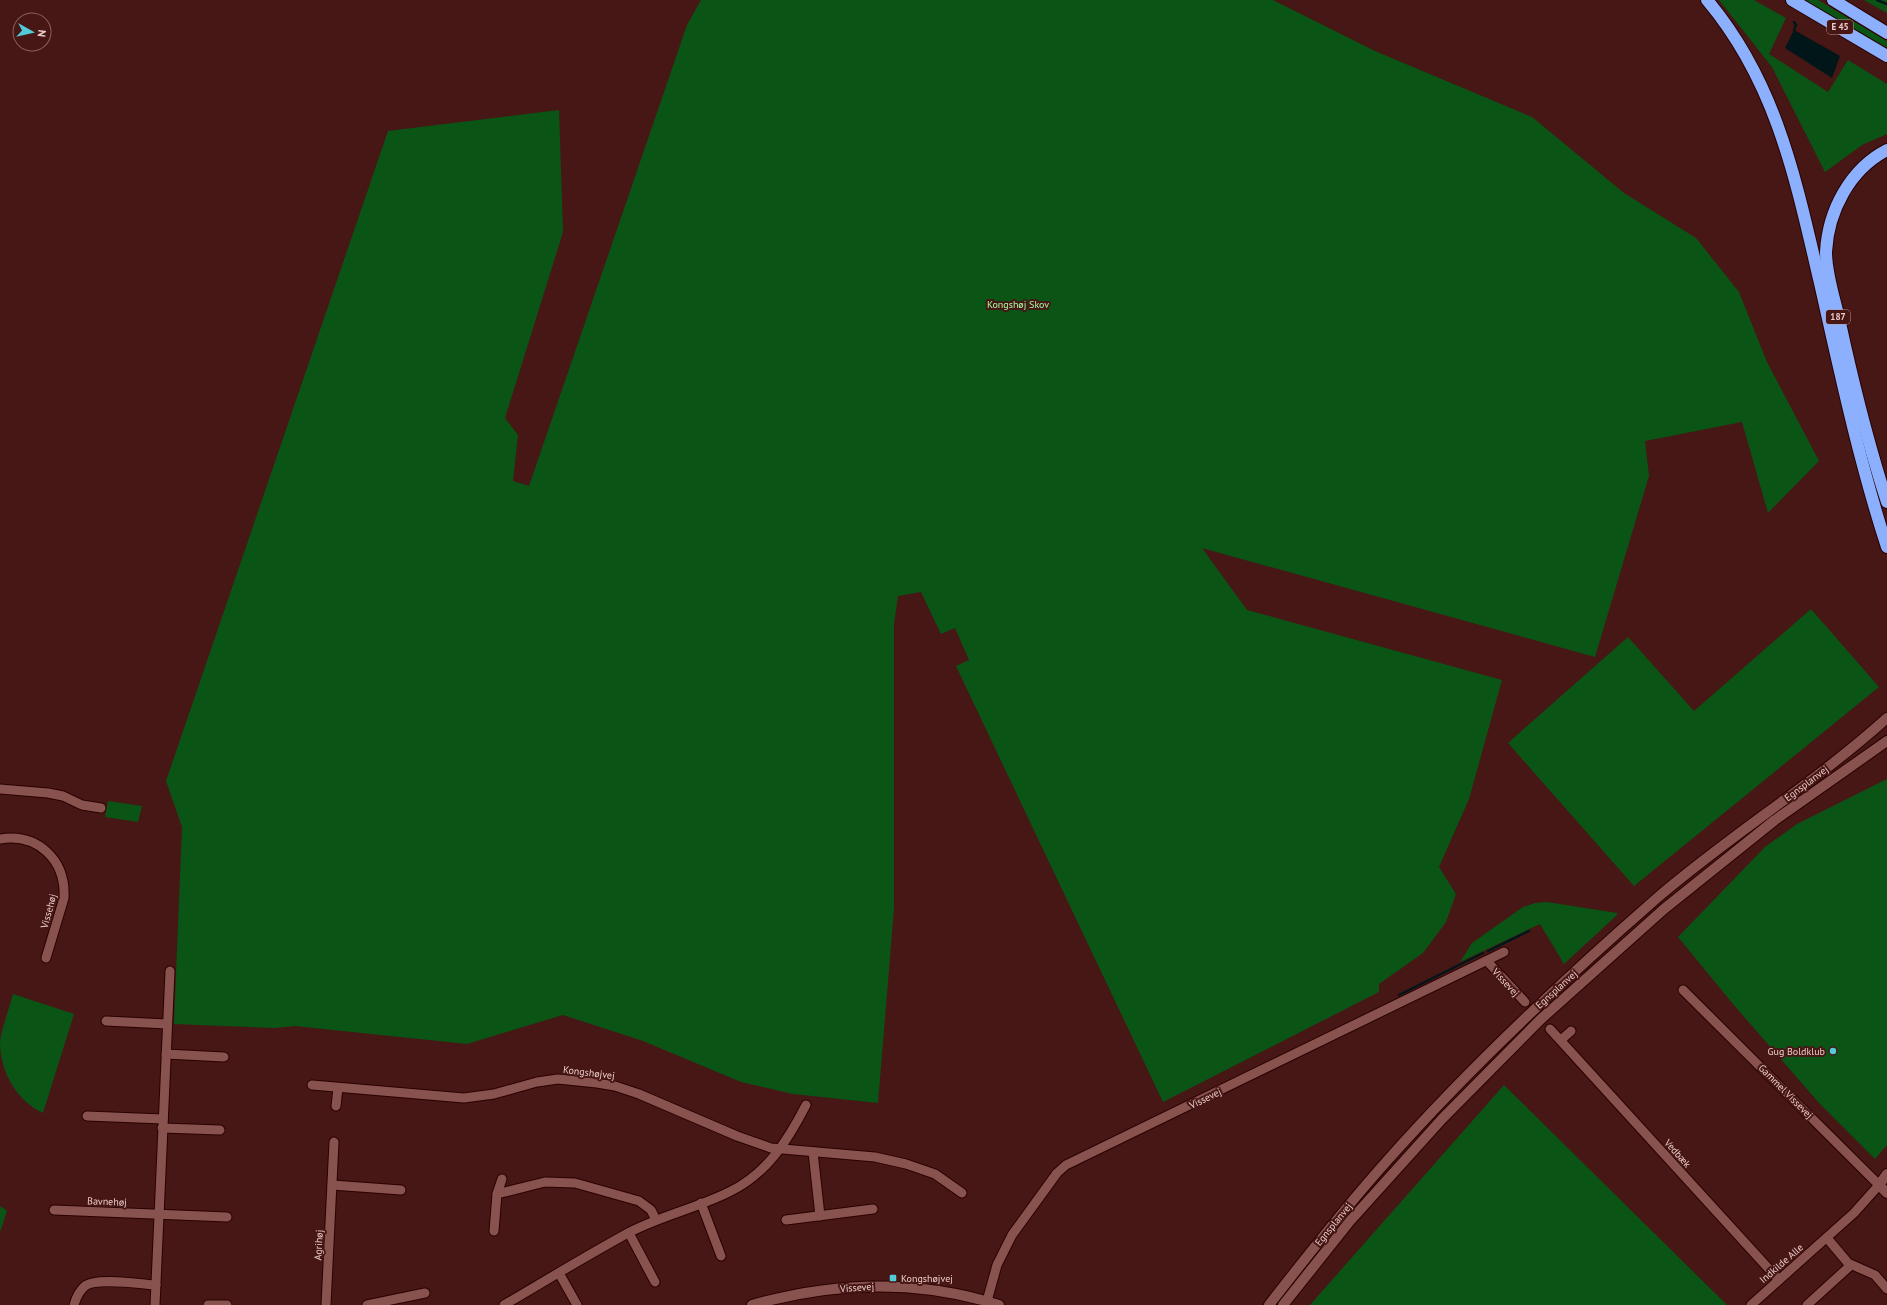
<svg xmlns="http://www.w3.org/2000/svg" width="1887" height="1305" viewBox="0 0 1887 1305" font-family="'PT Sans',sans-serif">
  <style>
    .green { fill: #0a5515 }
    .water { fill: #001619 }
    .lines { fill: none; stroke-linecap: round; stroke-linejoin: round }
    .stream { stroke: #001619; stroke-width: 2.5 }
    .minor-casing { stroke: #2a0002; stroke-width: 11 }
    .tertiary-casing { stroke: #2a0002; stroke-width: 12 }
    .secondary-casing { stroke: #2a0002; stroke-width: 12 }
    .motorway-casing { stroke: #2a0002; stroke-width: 14 }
    .minor { stroke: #88524e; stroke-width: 9 }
    .tertiary { stroke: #88524e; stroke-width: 10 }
    .secondary { stroke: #88524e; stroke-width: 10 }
    .motorway { stroke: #8cb0fd; stroke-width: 12 }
    .poi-dot { fill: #52cbd8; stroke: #461715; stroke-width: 1.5 }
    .labels { text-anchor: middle; stroke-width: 4; stroke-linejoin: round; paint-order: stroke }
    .shield { fill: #461715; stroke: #bb9693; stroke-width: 1 }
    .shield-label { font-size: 9px; font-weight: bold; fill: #edccc9 }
    .park-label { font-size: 10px; fill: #a3fda4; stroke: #461715 }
    .street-label { font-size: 10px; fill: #edccc9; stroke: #461715 }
    .poi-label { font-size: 10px; fill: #edccc9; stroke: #461715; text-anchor: end }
  </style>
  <rect width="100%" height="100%" fill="#461715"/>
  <g class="green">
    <path d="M701 0H1273L1375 51 1532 117 1624 193 1696 238 1739 292 1767 362 1819 461 1768 513 1742 422 1645 441 1649 476 1595 657 1202 548 1247 610 1502 680 1469 799 1439 867 1456 894 1446 922 1423 953 1379 984V992L1163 1102 956 666 969 660 955 628 941 634 921 592 898 596 894 624V909L878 1103 793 1094 741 1082 643 1041 563 1015 467 1044 295 1026 275 1028 174 1024 182 827 166 781 388 131 559 110 563 232 505 418 518 435 513 481 529 486 687 25Z"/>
    <path d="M1719 0H1754L1786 18 1769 54 1828 92 1848 60 1887 84V134L1862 145 1825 172 1772 67Z"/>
    <path d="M1804 0H1818L1887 41V49Z"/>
    <path d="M1864 0H1887V13Z"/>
    <path d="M1811 609 1879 687 1634 886 1508 743 1628 637 1694 711Z"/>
    <path d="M1887 779V1145L1875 1159 1820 1104 1733 1004 1678 937 1765 847 1797 824Z"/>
    <path d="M108 801 142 806 138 822 105 817Z"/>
    <path d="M1547 902 1617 913V915L1564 964 1540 924 1460 962 1472 943 1523 907 1535 903Z"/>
    <path d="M13 994 74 1014 43 1113C17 1101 0 1072 0 1042 2 1026 9 1010 13 994Z"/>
    <path d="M1504 1085 1727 1305H1310Z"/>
    <path d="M0 1206 7 1211 0 1232Z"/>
  </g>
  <path class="water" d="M1794 30 1840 56 1832 78 1785 48Z"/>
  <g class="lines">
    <g class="stream">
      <path d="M1877 0 1887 4"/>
      <path d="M1794 22 1796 25 1794 30"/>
      <path d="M1488 951 1529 931"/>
      <path d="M1399 995 1483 953"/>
    </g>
    <g class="minor-casing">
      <g id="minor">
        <path d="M0 789 48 793 63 796 82 805 101 808"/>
        <path d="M0 839C38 833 66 860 64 898L46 958"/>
        <path d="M1487 961 1525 1002"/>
        <path d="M1683 990 1879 1185 1854 1213 1751 1305"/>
        <path d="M106 1021 167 1024"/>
        <path d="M1550 1029 1779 1280"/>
        <path d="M1561 1040 1571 1031"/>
        <path d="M166 1054 224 1057"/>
        <path d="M312 1085 464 1098 494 1094 537 1082 558 1079 597 1083 615 1086 639 1094 737 1136 771 1148 875 1157 906 1164 935 1174 962 1193"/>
        <path d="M336 1106 338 1088"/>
        <path d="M87 1116 163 1119"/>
        <path d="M162 1128 220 1130"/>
        <path d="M813 1152 820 1216"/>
        <path d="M332 1185 401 1190"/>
        <path d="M497 1194 502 1179"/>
        <path d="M701 1203 721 1256"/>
        <path d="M54 1210 227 1217"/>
        <path d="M786 1220 873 1209"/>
        <path d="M494 1231 497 1194 545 1182 575 1183 639 1201 651 1210 656 1220"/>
        <path d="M629 1233 655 1282"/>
        <path d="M1827 1238 1848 1263 1875 1275 1887 1289"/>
        <path d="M559 1273 577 1305"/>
        <path d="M987 1301 997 1265 1012 1235 1057 1173 1066 1165 1504 952"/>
        <path d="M74 1305C76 1298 79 1291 85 1286 96 1277 141 1284 156 1285"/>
        <path d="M155 1305 170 971"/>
        <path d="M208 1305H227"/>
        <path d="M326 1305 334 1142"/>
        <path d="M367 1305 425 1293"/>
        <path d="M504 1305C545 1281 586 1256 628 1233 660 1216 697 1208 729 1192 767 1174 788 1140 806 1105"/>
        <path d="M1807 1305 1851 1265"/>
      </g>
    </g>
    <g class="tertiary-casing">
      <g id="tertiary">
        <path d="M1887 1174 1879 1185 1887 1193"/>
        <path d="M752 1305C833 1282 918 1279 999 1305"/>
      </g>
    </g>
    <g class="secondary-casing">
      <g id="secondary">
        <path d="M1269 1305C1307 1256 1345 1208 1386 1162 1469 1068 1562 981 1657 898 1730 835 1815 783 1887 718"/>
        <path d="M1283 1305 1350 1221 1442 1119 1541 1019 1664 909 1775 820 1887 741"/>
      </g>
    </g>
    <g class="motorway-casing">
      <g id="motorway">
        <path d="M1707 0C1777 83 1796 181 1820 283 1840 372 1859 461 1887 547"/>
        <path d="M1792 0 1887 56"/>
        <path d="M1833 0 1887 33"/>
        <path d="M1887 150C1850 169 1828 211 1826 252 1826 275 1835 300 1840 323 1853 383 1868 443 1887 502"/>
      </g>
    </g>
    <use href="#minor" class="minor"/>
    <use href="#tertiary" class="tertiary"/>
    <use href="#secondary" class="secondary"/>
    <use href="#motorway" class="motorway"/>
  </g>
  <g class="poi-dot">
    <circle cx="1833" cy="1051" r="4"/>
    <rect x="889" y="1274" width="8" height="8" rx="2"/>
  </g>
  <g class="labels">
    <g class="shield">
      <rect x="1827" y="20" width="26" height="14" rx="3"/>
      <rect x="1826" y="310" width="24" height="14" rx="3"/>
    </g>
    <g class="shield-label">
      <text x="1840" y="30">E 45</text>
      <text x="1838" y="320">187</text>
    </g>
    <g class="park-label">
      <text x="1018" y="308">Kongshøj Skov</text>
    </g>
    <g class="street-label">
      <text transform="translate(1806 783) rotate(-37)" y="4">Egnsplanvej</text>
      <text transform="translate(48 911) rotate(-75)" y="4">Vissehøj</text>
      <text transform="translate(1506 982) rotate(47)" y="4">Vissevej</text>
      <text transform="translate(1556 989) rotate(-42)" y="4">Egnsplanvej</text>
      <text transform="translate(589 1072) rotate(7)" y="4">Kongshøjvej</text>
      <text transform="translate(1786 1091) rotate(45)" y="4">Gammel Vissevej</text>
      <text transform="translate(1205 1098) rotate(-26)" y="4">Vissevej</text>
      <text transform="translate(1678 1153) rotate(48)" y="4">Vedbæk</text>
      <text transform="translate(107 1201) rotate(2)" y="4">Bavnehøj</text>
      <text transform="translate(1333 1224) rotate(-51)" y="4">Egnsplanvej</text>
      <text transform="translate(318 1245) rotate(-87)" y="4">Agrihøj</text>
      <text transform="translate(1781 1263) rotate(-41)" y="4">Indkilde Alle</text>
      <text transform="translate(857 1287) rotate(-4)" y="4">Vissevej</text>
    </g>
    <g class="poi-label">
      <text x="1825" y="1055">Gug Boldklub</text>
      <text x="901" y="1282" text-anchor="start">Kongshøjvej</text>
    </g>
  </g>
  <g transform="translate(32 32) rotate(98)"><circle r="19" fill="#461715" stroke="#895f5d"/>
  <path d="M0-3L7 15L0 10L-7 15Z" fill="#52cbd8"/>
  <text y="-6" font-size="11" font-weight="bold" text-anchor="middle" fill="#edccc9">N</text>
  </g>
</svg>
